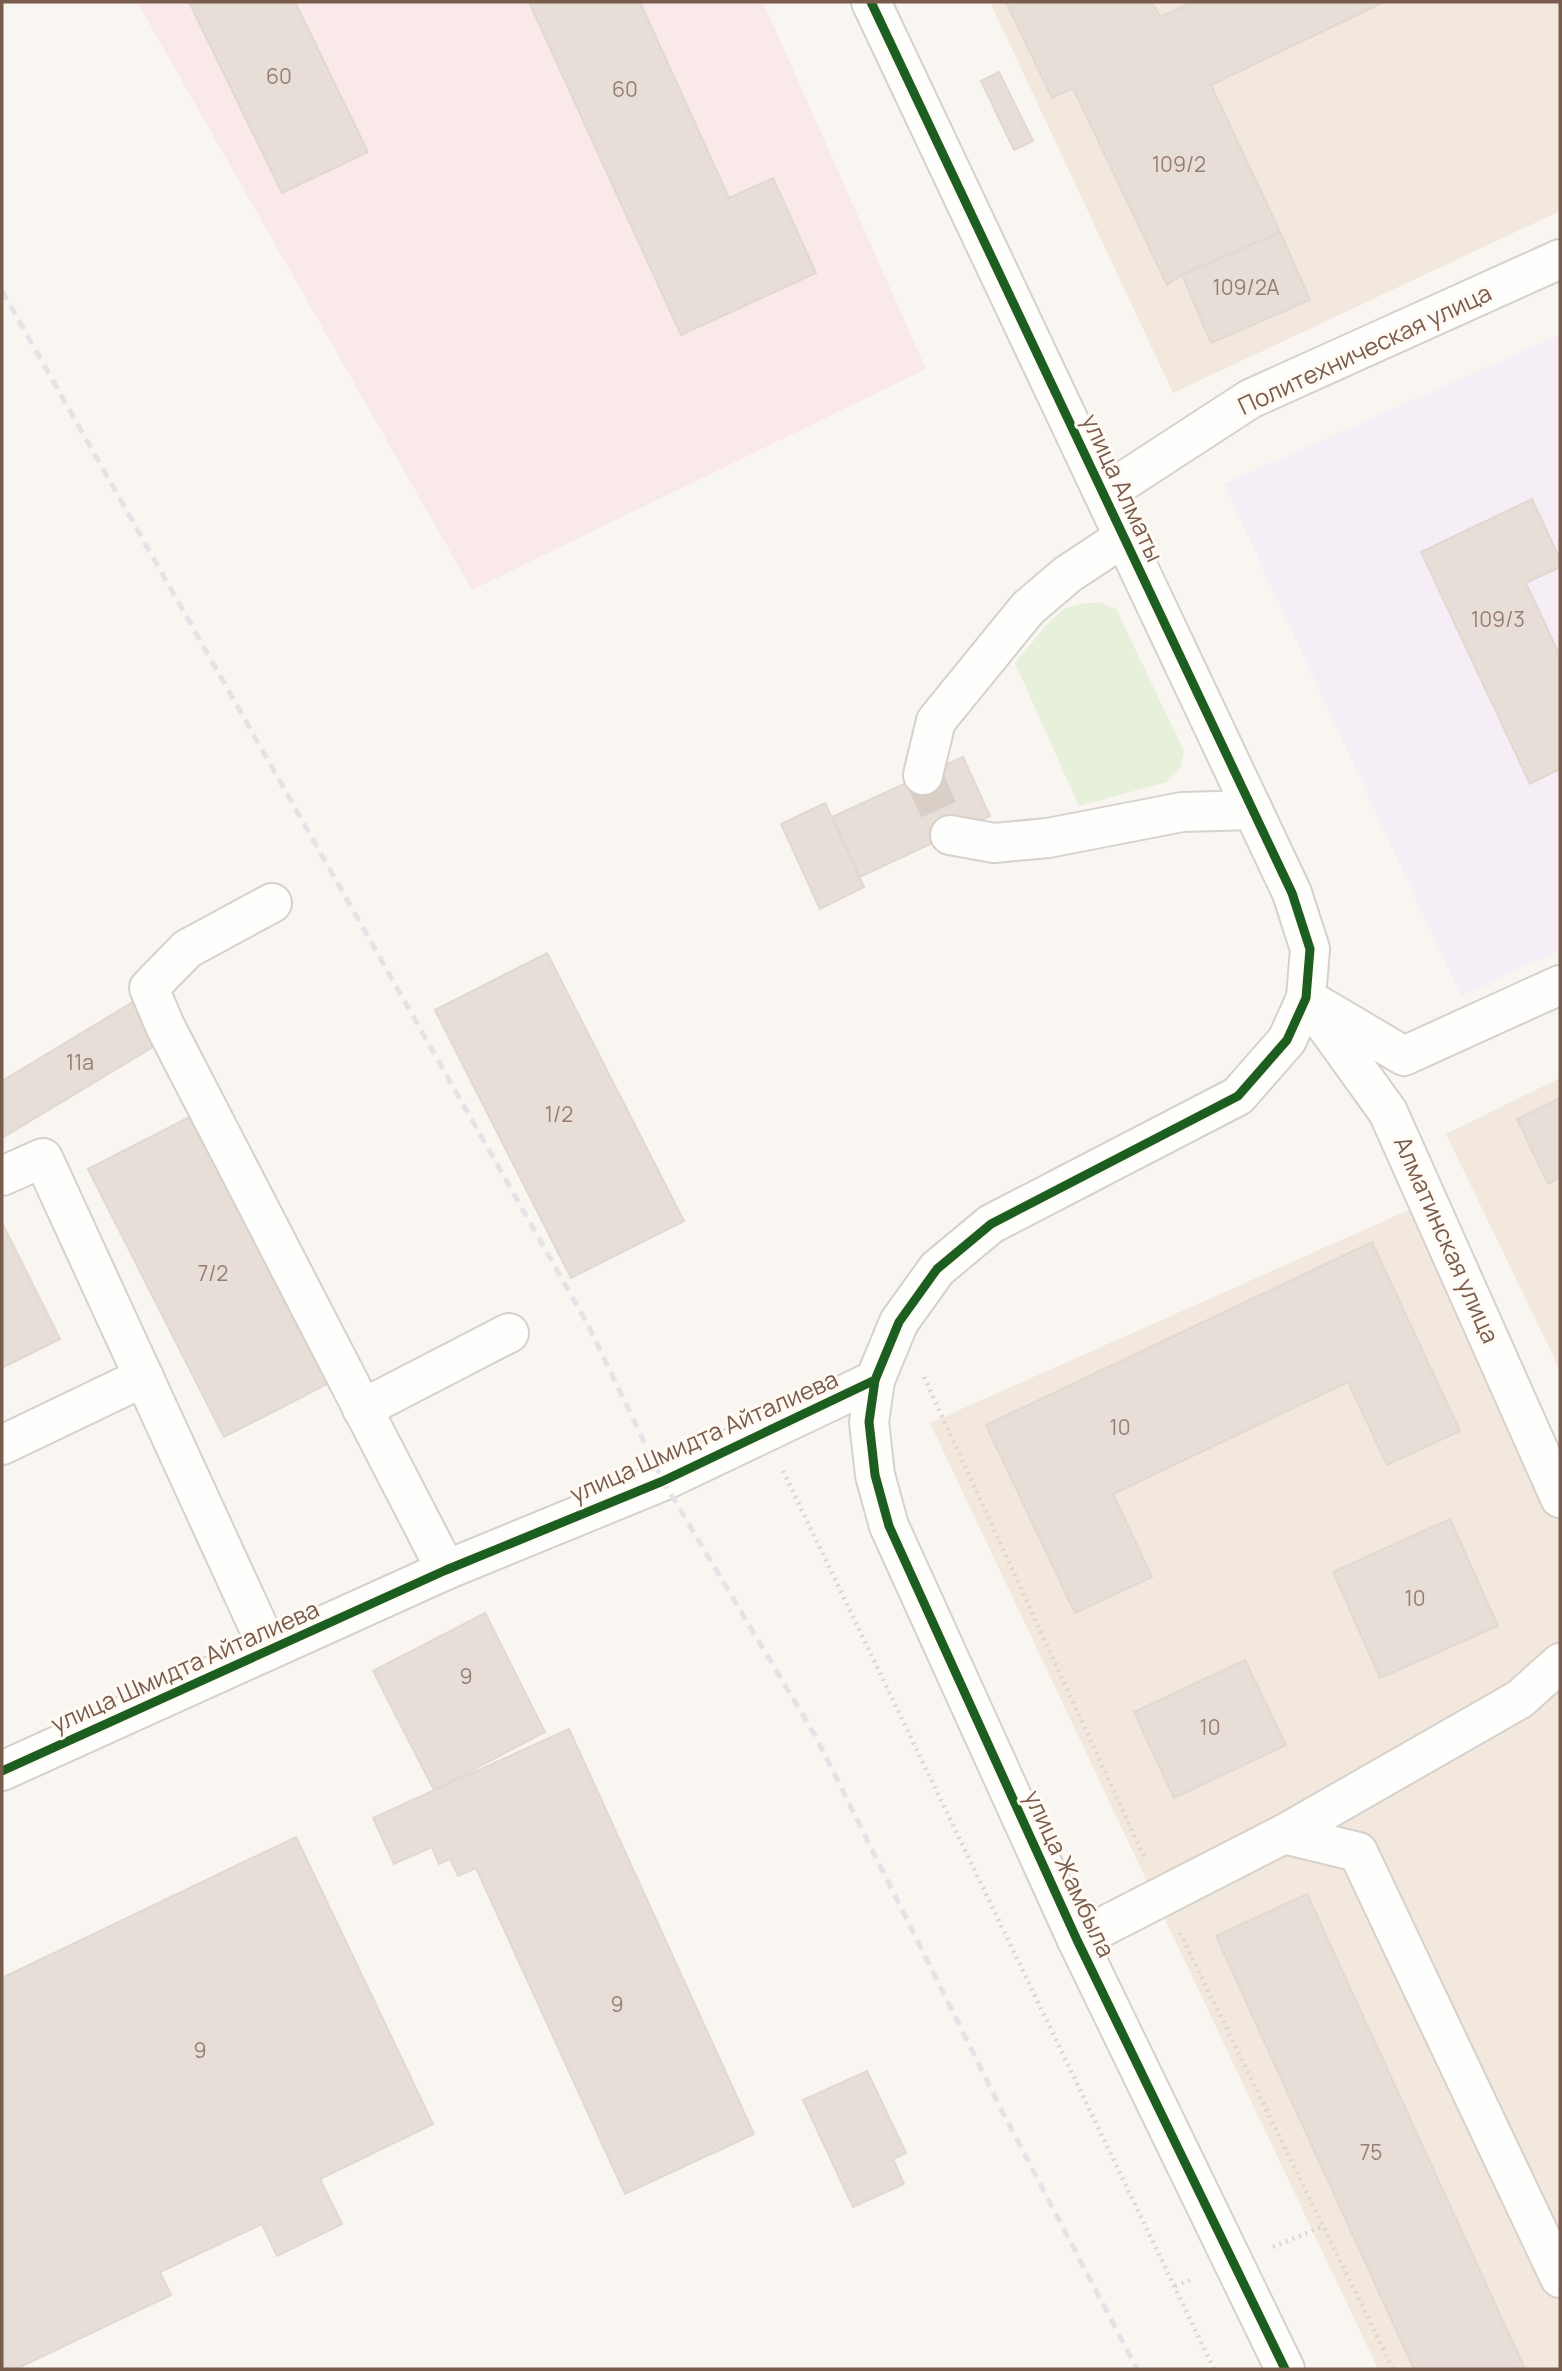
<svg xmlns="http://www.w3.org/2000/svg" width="1562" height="2371" viewBox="0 0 1562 2371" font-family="Manrope,sans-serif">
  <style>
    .residential { fill: #f2e8de }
    .education { fill: #f6eef6 }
    .medical { fill: #fae9e9 }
    .green { fill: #e7f0db }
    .building { fill: #e6ded7; stroke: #e2d8d2; stroke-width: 2 }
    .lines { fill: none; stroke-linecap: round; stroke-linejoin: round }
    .minor-tunnel { stroke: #d9cfc7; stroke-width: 38; stroke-dasharray: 38 19; stroke-linecap: butt }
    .minor-casing { stroke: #d7d1cb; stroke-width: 42 }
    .path { stroke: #dcd5d0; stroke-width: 4.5; stroke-dasharray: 2 5; stroke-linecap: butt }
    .minor { stroke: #fefefd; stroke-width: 38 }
    .rail { stroke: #e6e3e7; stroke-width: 5; stroke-dasharray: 10 7; stroke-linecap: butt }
    .cycleway-casing { stroke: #fffaf3; stroke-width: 13 }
    .cycleway { stroke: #1b5e20; stroke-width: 9 }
    .labels { text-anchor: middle; stroke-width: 6; stroke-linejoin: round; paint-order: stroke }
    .number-label { font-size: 21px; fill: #977e72 }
    .street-label { font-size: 24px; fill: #7a5c4d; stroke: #fffaf3 }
  </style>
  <rect width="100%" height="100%" fill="#f9f5f0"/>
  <g class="residential">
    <path d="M990 2H1560V211L1173 393Z"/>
    <path d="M1560 1078V1370L1446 1134Z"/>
    <path d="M1418 1206 1560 1503V2369H1378L930 1423Z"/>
  </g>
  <path class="education" d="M1560 335V950L1461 996 1224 484Z"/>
  <path class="medical" d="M137 2H763L926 369 472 590Z"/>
  <path class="green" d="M1085 603H1101L1116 609 1184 751 1180 769 1167 782 1079 806 1015 663 1051 620 1066 608Z"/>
  <g class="building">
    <path d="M189 2H295L368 152 282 193Z"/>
    <path d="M529 2H640L729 198 773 178 816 273 681 335Z"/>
    <path d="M1006 2H1152L1160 17 1192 2H1384L1211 85 1280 232 1182 275 1167 285 1073 88 1052 98Z"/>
    <path d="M999 72 1033 141 1014 150 981 81Z"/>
    <path d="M1280 232 1310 300 1211 343 1182 275Z"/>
    <path d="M1532 499 1560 559V567L1526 583 1560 656V769L1530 784 1421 552Z"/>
    <path d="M963 757 990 816 860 877 832 817Z"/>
    <path d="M825 803 864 887 820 909 781 824Z"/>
    <path d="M547 953 684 1221 571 1278 435 1010Z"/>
    <path d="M133 1002 158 1044 2 1138V1081Z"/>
    <path d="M1560 1098V1178L1548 1184 1517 1119Z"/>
    <path d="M201 1111 337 1379 224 1437 88 1169Z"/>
    <path d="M2 1223 60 1339 2 1368Z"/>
    <path d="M1372 1242 1460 1431 1387 1465 1348 1382 1113 1494 1152 1577 1075 1613 986 1425Z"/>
    <path d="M1450 1519 1498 1626 1380 1678 1333 1572Z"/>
    <path d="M485 1613 545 1732 434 1790 373 1671Z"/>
    <path d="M1245 1660 1286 1745 1174 1798 1134 1712Z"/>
    <path d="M569 1729 754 2134 625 2194 476 1868 458 1876 450 1859 439 1864 432 1847 394 1864 373 1818Z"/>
    <path d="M296 1837 433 2124 320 2179 342 2224 277 2256 262 2224 160 2272 171 2295 16 2369H2V1978Z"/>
    <path d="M1307 1894 1525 2369H1414L1216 1936Z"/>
    <path d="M867 2071 906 2153 893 2159 904 2184 853 2207 803 2100Z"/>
  </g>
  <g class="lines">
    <path class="minor-tunnel" d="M923 775 950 835"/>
    <g class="minor-casing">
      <g id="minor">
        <path d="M1104 494 1250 399 1560 259"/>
        <path d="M923 775 936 721 1028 608 1068 574 1124 537"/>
        <path d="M950 835 994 843 1048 838 1182 812 1253 810"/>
        <path d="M272 903 187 949 149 988 165 1026 446 1570"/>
        <path d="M1306 998 1388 1112 1560 1498"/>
        <path d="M1318 1005 1404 1056 1560 985"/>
        <path d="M2 1176 43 1158 269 1650"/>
        <path d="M875 1380 869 1422 875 1475 889 1526 1077 1940 1285 2369"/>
        <path d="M362 1409 509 1333"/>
        <path d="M2 1445 144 1377"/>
        <path d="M2 1771 446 1570 663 1481 875 1380 899 1322 937 1269 991 1224 1238 1096 1287 1040 1306 998 1310 949 1292 893 871 2"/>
        <path d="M1284 1834 1520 1699 1560 1663"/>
        <path d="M1077 1940 1284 1834 1358 1852 1560 2278"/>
      </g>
    </g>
    <g class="path">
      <path d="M924 1377 1145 1859"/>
      <path d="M783 1471 1214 2369"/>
      <path d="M1180 1933 1393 2369"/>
      <path d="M1273 2247 1324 2226"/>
      <path d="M1175 2286 1193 2279"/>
    </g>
    <use href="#minor" class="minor"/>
    <path class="rail" d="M2 291 587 1323 663 1481 816 1737 1001 2109 1137 2369"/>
    <g class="cycleway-casing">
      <g id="cycleway">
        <path d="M875 1380 869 1422 875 1475 889 1526 1077 1940 1285 2369"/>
        <path d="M2 1771 446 1570 663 1481 875 1380 899 1322 937 1269 991 1224 1238 1096 1287 1040 1306 998 1310 949 1292 893 871 2"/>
      </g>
    </g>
    <use href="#cycleway" class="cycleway"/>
  </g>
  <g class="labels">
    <g class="number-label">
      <text x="279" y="84">60</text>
      <text x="625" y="97">60</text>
      <text x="1179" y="172">109/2</text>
      <text x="1246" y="295">109/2А</text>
      <text x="1498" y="627">109/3</text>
      <text x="80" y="1070">11а</text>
      <text x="559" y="1122">1/2</text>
      <text x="213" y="1281">7/2</text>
      <text x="1120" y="1435">10</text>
      <text x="1415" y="1606">10</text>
      <text x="466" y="1684">9</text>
      <text x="1210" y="1735">10</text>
      <text x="617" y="2012">9</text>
      <text x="200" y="2058">9</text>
      <text x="1371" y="2160">75</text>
    </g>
    <g class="street-label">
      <text transform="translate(1365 350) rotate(-25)" y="8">Политехническая улица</text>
      <text transform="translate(1122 488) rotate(65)" y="8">улица Алматы</text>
      <text transform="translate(1446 1240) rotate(66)" y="8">Алматинская улица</text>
      <text transform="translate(704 1437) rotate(-24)" y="8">улица Шмидта Айталиева</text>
      <text transform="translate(185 1667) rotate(-24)" y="8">улица Шмидта Айталиева</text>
      <text transform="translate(1069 1874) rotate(65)" y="8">улица Жамбыла</text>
    </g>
  </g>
  <rect width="1562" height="2371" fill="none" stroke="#7a5c4d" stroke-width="7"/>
</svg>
